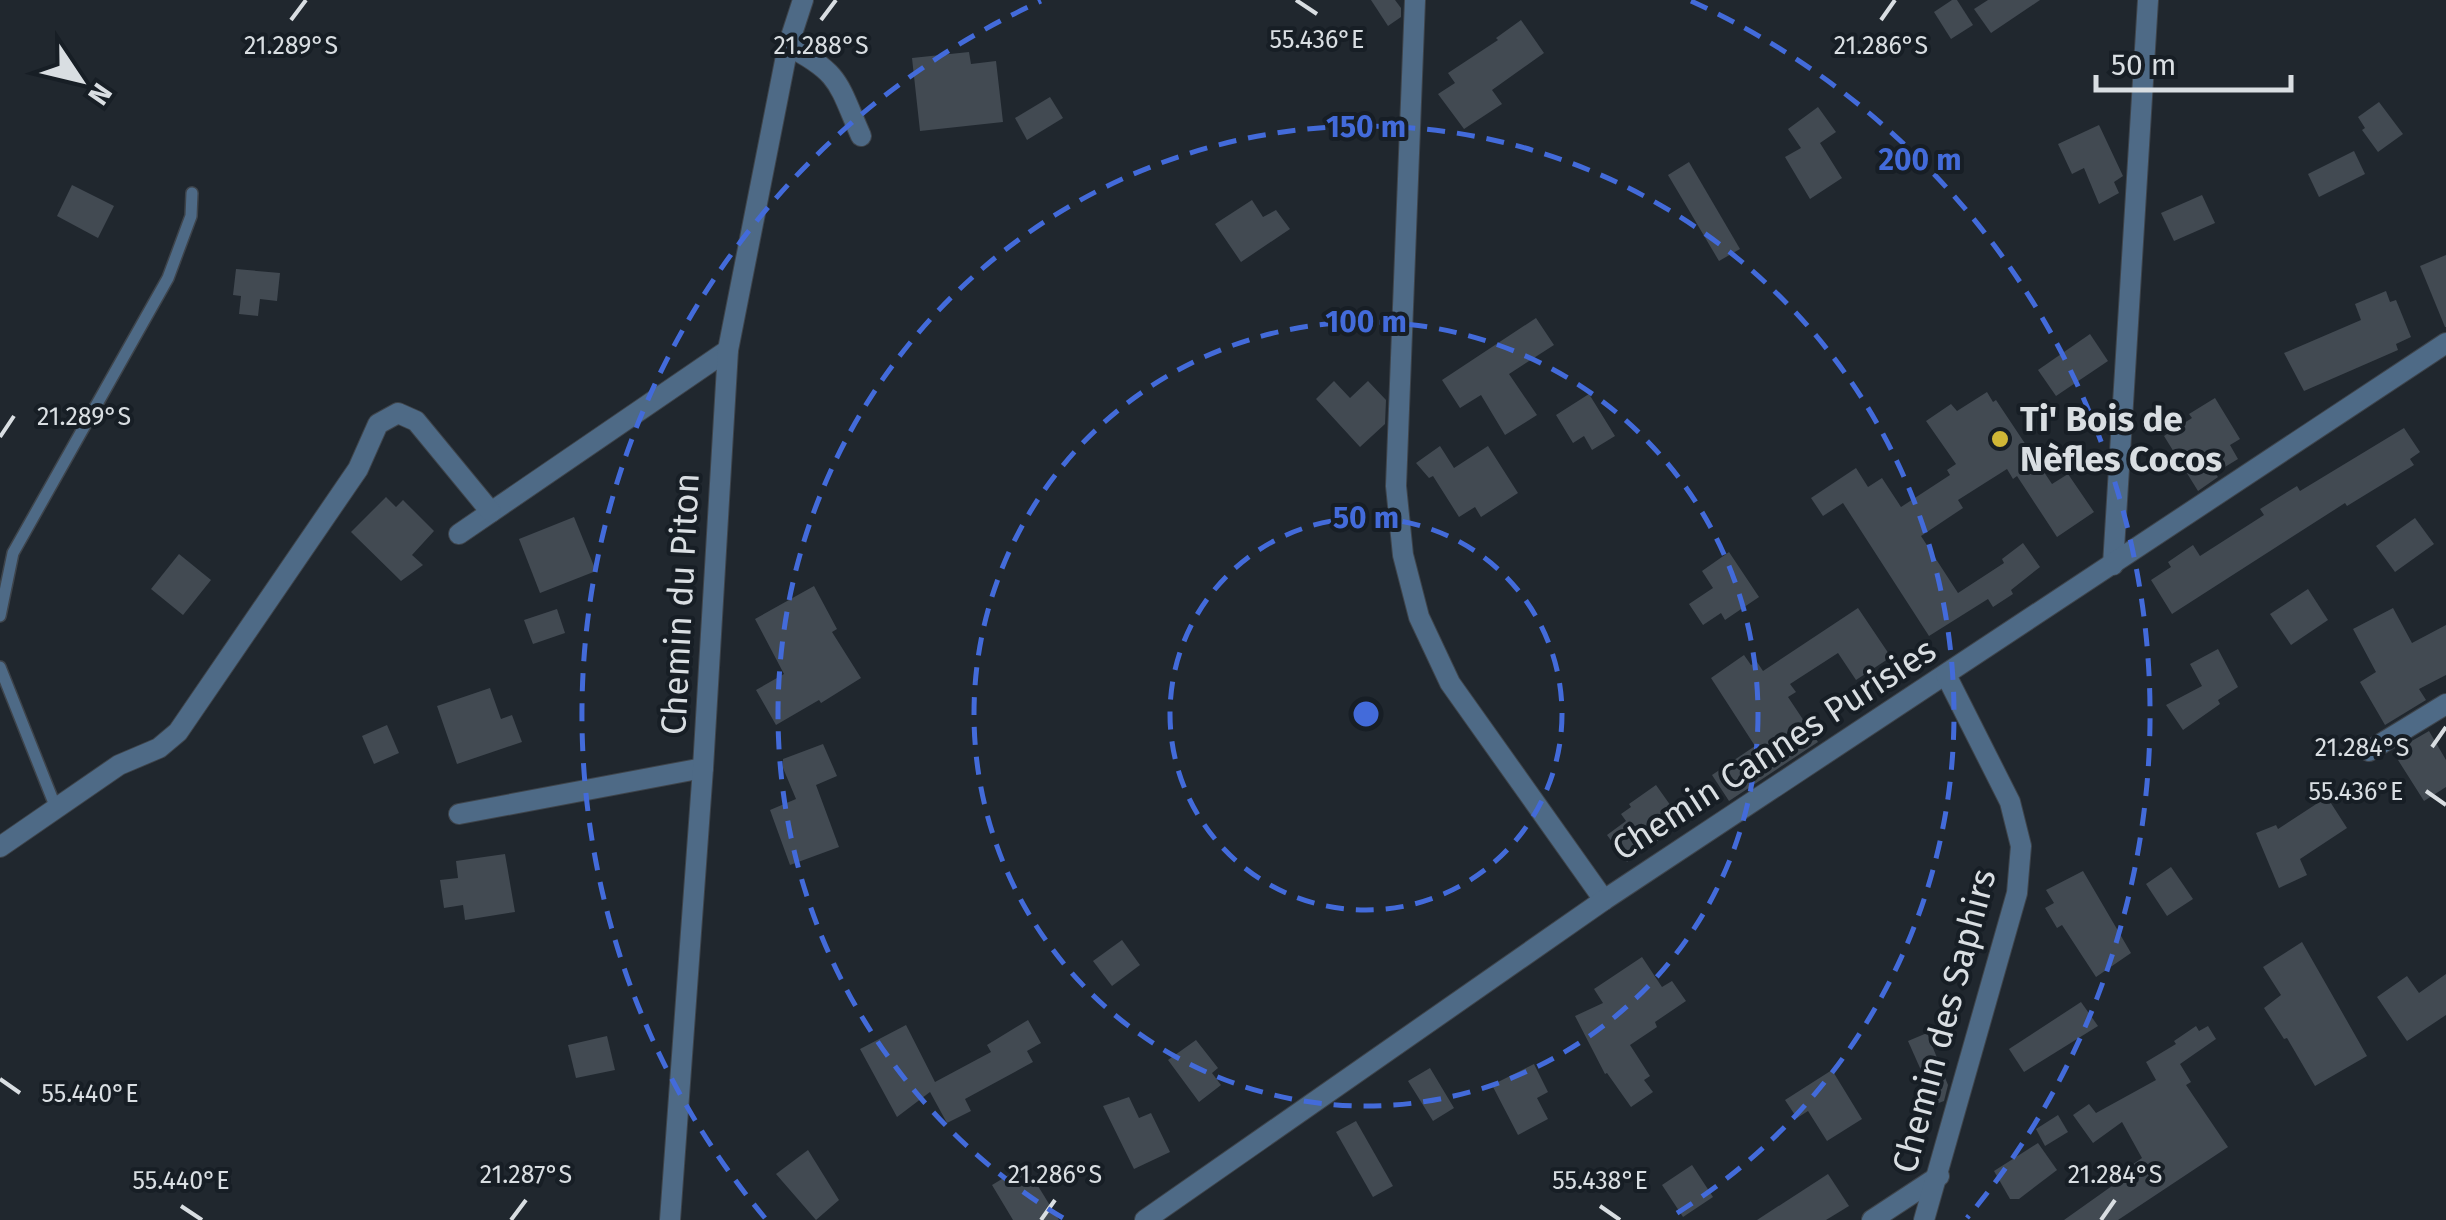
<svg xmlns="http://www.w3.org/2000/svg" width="2446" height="1220" viewBox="0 0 2446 1220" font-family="'Fira Sans',sans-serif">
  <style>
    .building { fill: #424a52 }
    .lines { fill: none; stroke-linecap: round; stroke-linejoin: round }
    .lane-casing { stroke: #3e444b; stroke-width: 14 }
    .street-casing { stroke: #3e444b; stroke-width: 22 }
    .lane { stroke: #4e6a86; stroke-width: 11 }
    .street { stroke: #4e6a86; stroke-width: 20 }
    .ticks { fill: none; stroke: #d9dee2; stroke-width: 4 }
    .ring { fill: none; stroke: #436bda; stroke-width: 5; stroke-dasharray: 18 12 }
    .poi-dot { fill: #d0b736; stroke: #171e25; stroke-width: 4 }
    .labels { text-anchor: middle; stroke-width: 8; stroke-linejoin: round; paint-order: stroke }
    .poi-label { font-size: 35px; font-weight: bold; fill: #d9dee2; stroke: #171e25; text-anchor: start }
    .street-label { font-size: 35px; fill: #d9dee2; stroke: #171e25 }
    .ticks-label { font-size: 25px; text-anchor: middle; fill: #d9dee2; stroke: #171e25; stroke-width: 8; stroke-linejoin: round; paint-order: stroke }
    .centre { fill: #436bda; stroke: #171e25; stroke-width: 5 }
    .ring-label { font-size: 30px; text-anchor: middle; font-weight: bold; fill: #436bda; stroke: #171e25; stroke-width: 8; stroke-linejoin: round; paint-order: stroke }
  </style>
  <rect width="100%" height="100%" fill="#20272e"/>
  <g class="building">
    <path d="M1371 0H1395L1401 8V17L1388 26Z"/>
    <path d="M1952 0H1957L1973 25 1951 39 1934 12Z"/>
    <path d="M1988 0H2040L1991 33 1974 9Z"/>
    <path d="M1521 20 1544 53 1492 90 1502 104 1464 129 1438 94 1455 83 1448 73 1498 40 1496 38Z"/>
    <path d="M969 52 971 64 996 61 1003 122 920 131 912 58Z"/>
    <path d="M1050 97 1063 118 1027 140 1015 118Z"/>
    <path d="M2379 102 2403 134 2378 152 2362 130 2365 128 2358 117Z"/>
    <path d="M1818 107 1836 132 1820 143 1842 178 1810 199 1785 157 1801 148 1788 129Z"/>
    <path d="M2099 125 2123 176 2114 182 2119 193 2099 204 2084 168 2072 174 2058 144Z"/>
    <path d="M2354 151 2365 174 2319 197 2308 174Z"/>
    <path d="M1689 162 1740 249 1719 261 1668 175Z"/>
    <path d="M72 185 114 206 98 238 57 216Z"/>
    <path d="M2202 195 2215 223 2174 241 2161 213Z"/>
    <path d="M1252 200 1263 217 1276 210 1290 229 1241 262 1215 224Z"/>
    <path d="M2446 255V327H2445L2420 266Z"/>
    <path d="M236 269 280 273 277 301 260 299 258 316 239 314 241 296 233 295Z"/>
    <path d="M2386 291 2390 302 2396 300 2411 337 2396 344 2398 350 2304 391 2284 353 2361 320 2355 304Z"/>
    <path d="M1536 318 1554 345 1509 374 1537 415 1505 435 1481 395 1460 408 1442 380Z"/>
    <path d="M2090 334 2108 361 2056 396 2038 370Z"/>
    <path d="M1334 381 1350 398 1368 381 1386 400 1385 424 1360 447 1316 399Z"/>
    <path d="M1987 392 1993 402 1996 400 2052 484 2068 474 2094 512 2057 537 2017 476 2013 479 2007 469 1958 500 1963 508 1921 536 1958 593 2004 563 2002 559 2023 543 2040 567 2011 590 2013 594 1993 607 1988 599 1929 636 1843 503 1823 516 1811 498 1856 468 1868 487 1882 478 1901 507 1950 475 1947 470 1956 464 1926 421 1951 404 1957 411Z"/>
    <path d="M1589 394 1615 436 1592 450 1584 436 1573 443 1556 415Z"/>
    <path d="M2215 398 2240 439 2230 445 2238 459 2215 473 2218 477 2198 491 2164 436 2192 418 2189 414Z"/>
    <path d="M2404 428 2420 452 2410 459 2414 465 2347 506 2345 503 2172 614 2151 580 2171 567 2168 562 2193 545 2200 556 2264 515 2260 509 2297 486 2300 491Z"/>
    <path d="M1440 446 1454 468 1488 446 1518 493 1481 517 1475 507 1459 517 1433 476 1429 478 1416 463Z"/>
    <path d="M386 497 396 507 403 500 434 531 412 555 423 565 401 581 351 532Z"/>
    <path d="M574 517 596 571 540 593 519 539Z"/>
    <path d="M2415 518 2434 544 2395 572 2376 546Z"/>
    <path d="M1729 552 1759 597 1725 620 1721 613 1703 625 1689 604 1713 588 1702 571Z"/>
    <path d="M179 554 211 580 183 615 151 589Z"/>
    <path d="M814 586 837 629 832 632 861 678 821 703 819 700 776 725 756 690 784 674 755 619Z"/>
    <path d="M2308 589 2328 620 2291 645 2270 614Z"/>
    <path d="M1858 608 1891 657 1856 680 1838 653 1790 684 1796 692 1788 697 1818 742 1729 801 1712 775 1755 746 1711 678 1744 655 1751 665 1757 662 1763 671Z"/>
    <path d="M2393 608 2412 643 2446 625V675L2419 689 2426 700 2385 725 2360 682 2376 672 2353 629Z"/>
    <path d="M557 609 565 633 533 644 524 620Z"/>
    <path d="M2218 649 2238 687 2218 700 2220 704 2183 730 2166 705 2202 686 2190 664Z"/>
    <path d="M490 688 501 719 512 715 522 742 457 764 437 706Z"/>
    <path d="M387 725 399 753 374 764 362 736Z"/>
    <path d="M2429 731 2446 760V787L2424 801 2398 760 2402 757 2398 749Z"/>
    <path d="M823 744 837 776 816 785 839 847 790 865 770 810 796 799 783 768V759Z"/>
    <path d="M1656 785 1683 823 1627 862 1607 835 1626 821 1621 814 1631 807 1629 804Z"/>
    <path d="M2327 797 2347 828 2300 859 2307 875 2279 888 2256 833 2276 825 2278 829Z"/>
    <path d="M505 854 515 912 465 920 463 905 444 908 440 880 458 878 456 861Z"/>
    <path d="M2171 867 2193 899 2167 916 2146 884Z"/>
    <path d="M2083 871 2131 953 2096 977 2062 925 2057 928 2045 908 2054 903 2046 890Z"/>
    <path d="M1122 940 1140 965 1112 986 1093 961Z"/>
    <path d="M2302 942 2367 1056 2315 1086 2287 1038 2284 1039 2264 1008 2281 995 2263 967Z"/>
    <path d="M1642 957 1662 987 1672 981 1686 1001 1655 1022 1657 1027 1630 1045 1650 1076 1644 1080 1653 1092 1631 1107 1607 1073 1605 1074 1575 1016 1603 1003 1594 989Z"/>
    <path d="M2446 974V1015L2407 1041 2377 997 2407 976 2419 993Z"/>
    <path d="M2081 1002 2098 1026 2024 1072 2009 1049Z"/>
    <path d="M1028 1020 1041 1043 1027 1051 1033 1062 965 1099 971 1111 947 1123 930 1092 897 1117 860 1049 906 1025 935 1082 991 1052 987 1045Z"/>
    <path d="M2196 1026 2199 1031 2208 1026 2216 1039 2180 1064 2191 1082 2186 1085 2228 1147 2118 1220H2064L2126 1176 2123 1171 2142 1158 2122 1122 2093 1143 2073 1115 2089 1104 2096 1113 2156 1080 2146 1062 2176 1044 2174 1041Z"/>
    <path d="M1927 1033 1948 1085 1944 1101 1936 1104 1908 1041Z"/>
    <path d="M607 1036 615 1070 576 1078 568 1045Z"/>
    <path d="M1196 1040 1218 1068 1212 1073 1221 1085 1199 1102 1168 1060Z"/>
    <path d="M1534 1064 1548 1092 1537 1098 1548 1119 1518 1135 1492 1085Z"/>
    <path d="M1430 1068 1454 1108 1433 1121 1408 1081Z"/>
    <path d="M1832 1070 1862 1119 1827 1141 1808 1111 1797 1118 1785 1100Z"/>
    <path d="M1129 1097 1139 1118 1151 1113 1170 1152 1134 1169 1103 1106Z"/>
    <path d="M2058 1115 2068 1132 2045 1146 2036 1129Z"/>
    <path d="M1356 1121 1393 1186 1373 1197 1336 1132Z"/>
    <path d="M2038 1143 2057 1170 2019 1199H2010L1994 1171Z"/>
    <path d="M808 1150 839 1200 816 1220 776 1174Z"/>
    <path d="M1025 1165 1059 1220H1013L992 1185Z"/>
    <path d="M1692 1165 1713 1197 1683 1217 1662 1185Z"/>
    <path d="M1828 1174 1849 1206 1826 1220H1757Z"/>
  </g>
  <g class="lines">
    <g class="lane-casing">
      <g id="lane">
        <path d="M0 616 13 553 168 278 191 216 192 193"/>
        <path d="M0 667 56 808"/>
      </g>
    </g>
    <g class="street-casing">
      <g id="street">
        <path d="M1415 0 1396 486 1403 555 1419 617 1450 683 1604 900"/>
        <path d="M788 46C841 73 838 84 861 136"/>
        <path d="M459 534 728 350"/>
        <path d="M2113 565 2148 0"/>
        <path d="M2369 751 2446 704"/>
        <path d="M459 814 703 768"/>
        <path d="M0 847 119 765 159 748 178 732 358 469 378 424 398 413 416 421 491 512"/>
        <path d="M670 1220 703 768 728 350 788 46 803 0"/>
        <path d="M1145 1220 1604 900 2446 343"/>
        <path d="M1872 1220 1939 1176"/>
        <path d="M1924 1220 2017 893 2021 846 2010 802 1946 675"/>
      </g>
    </g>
    <use href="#lane" class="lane"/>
    <use href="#street" class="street"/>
  </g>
  <path class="ticks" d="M1296 0 1317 14M291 20 306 0M821 20 836 0M1881 20 1895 0M0 437 14 416M2432 747 2446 727M2426 791 2446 805M0 1079 20 1093M181 1206 202 1220M1600 1206 1620 1220M511 1220 526 1200M1041 1220 1055 1200M2101 1220 2115 1200"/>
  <g class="ring">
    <circle cx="1366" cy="714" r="196"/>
    <circle cx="1366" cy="714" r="392"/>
    <path d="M1063 1218A588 588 0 1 1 1669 1218"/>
    <path d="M765 1218A784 784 0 0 1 1041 1M1691 1A784 784 0 0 1 1967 1218"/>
  </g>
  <circle class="poi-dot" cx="2000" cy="439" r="10"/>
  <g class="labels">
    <g class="poi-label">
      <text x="2020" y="431">Ti' Bois de<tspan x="2020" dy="40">Nèfles Cocos</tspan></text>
    </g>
    <g class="street-label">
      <text transform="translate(680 604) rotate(-87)" y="12">Chemin du Piton</text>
      <text transform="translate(1774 749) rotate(-33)" y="12">Chemin Cannes Purisies</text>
      <text transform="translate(1944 1021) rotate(-75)" y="12">Chemin des Saphirs</text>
    </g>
  </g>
  <g class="ticks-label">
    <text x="1317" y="48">55.436°E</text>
    <text x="291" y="54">21.289°S</text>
    <text x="821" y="54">21.288°S</text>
    <text x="1881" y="54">21.286°S</text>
    <text x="84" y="425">21.289°S</text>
    <text x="2362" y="756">21.284°S</text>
    <text x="2356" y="800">55.436°E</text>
    <text x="90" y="1102">55.440°E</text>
    <text x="526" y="1183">21.287°S</text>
    <text x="1055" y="1183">21.286°S</text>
    <text x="2115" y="1183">21.284°S</text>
    <text x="181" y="1189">55.440°E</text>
    <text x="1600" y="1189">55.438°E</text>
  </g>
  <circle cx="1366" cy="714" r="15" class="centre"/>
  <g class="ring-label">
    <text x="1366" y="137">150 m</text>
    <text x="1920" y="170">200 m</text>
    <text x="1366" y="332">100 m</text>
    <text x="1366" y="528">50 m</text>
  </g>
  <g transform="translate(80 80) rotate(125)" stroke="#171e25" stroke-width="8" paint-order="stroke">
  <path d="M0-8L18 38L0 25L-18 38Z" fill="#d9dee2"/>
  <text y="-15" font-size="28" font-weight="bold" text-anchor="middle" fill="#d9dee2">N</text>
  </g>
  <path d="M2096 75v15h195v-15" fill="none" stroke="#d9dee2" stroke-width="5"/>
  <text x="2111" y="75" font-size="30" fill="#d9dee2" stroke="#171e25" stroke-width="8" paint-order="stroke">50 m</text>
</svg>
